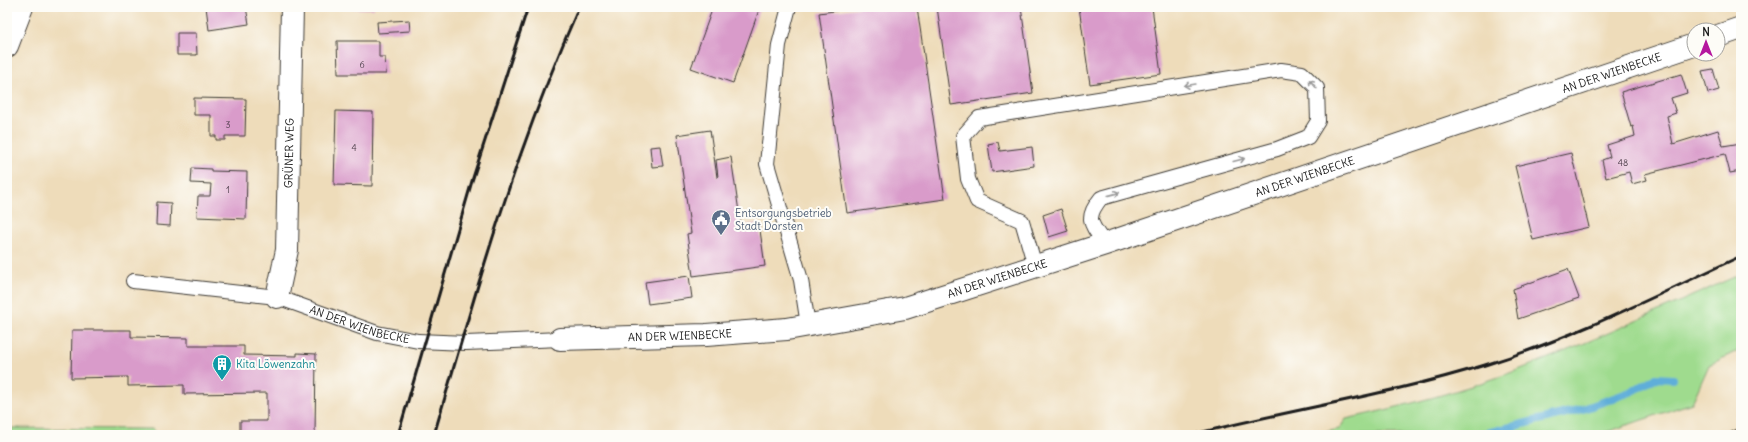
<svg xmlns="http://www.w3.org/2000/svg" width="1748" height="442" viewBox="0 0 1748 442" font-family="Delius,sans-serif">
  <style>
    .green { fill: #9fdb8e; stroke: #5e7c55 }
    .lines { fill: none; stroke-linecap: round; stroke-linejoin: round }
    .stream { stroke: #5faed9; stroke-width: 8 }
    .building { fill: #d99bca }
    .service-casing { stroke: #3c3934; stroke-width: 16 }
    .minor-casing { stroke: #3c3934; stroke-width: 24 }
    .tertiary-casing { stroke: #3c3934; stroke-width: 24 }
    .service { stroke: #fff; stroke-width: 14 }
    .minor { stroke: #fff; stroke-width: 22 }
    .tertiary { stroke: #fff; stroke-width: 22 }
    .rail { stroke: #1c1c1c; stroke-width: 3 }
    .oneway { stroke: #999 }
    .labels { text-anchor: middle; stroke-width: 4; stroke-linejoin: round; paint-order: stroke }
    .number-label { font-size: 9px; fill: #4b3c48 }
    .street-label { font-size: 11px; fill: #1c1c1c; stroke: #fdfcf7 }
    .service-label { font-size: 11px; fill: #4e5e75; stroke: #fdfcf7; text-anchor: start }
    .culture-label { font-size: 11px; fill: #0d838f; stroke: #fdfcf7; text-anchor: start }
  </style>
  <rect width="100%" height="100%" fill="#fdfcf7"/>
  <filter id="ink" filterUnits="userSpaceOnUse"><feTurbulence type="fractalNoise" baseFrequency=".025" numOctaves="2"/><feDisplacementMap in="SourceGraphic" scale="8" xChannelSelector="R" yChannelSelector="G"/><feConvolveMatrix kernelMatrix="1 2 1 2 8 2 1 2 1" color-interpolation-filters="sRGB"/></filter>
  <filter id="wash" filterUnits="userSpaceOnUse"><feTurbulence type="fractalNoise" baseFrequency=".012" numOctaves="4" result="noise"/><feDisplacementMap in="SourceGraphic" scale="16" xChannelSelector="R" yChannelSelector="G"/><feGaussianBlur stdDeviation="0.9" result="paint"/><feColorMatrix in="noise" values="0 0 0 0 0 0 0 0 0 0 0 0 0 0 0 0 0 1.4 0 .05"/><feComposite in="paint" operator="in"/></filter>
  <g filter="url(#wash)">
    <rect width="100%" height="100%" fill="#eedcba"/>
    <g class="green">
      <path d="M1741 274V349L1709 365 1692 403 1598 435H1312L1339 429 1346 419C1404 406 1462 391 1518 370 1594 341 1667 307 1741 274Z"/>
      <path d="M7 428 152 429 159 435H7Z"/>
    </g>
    <g class="lines">
      <path class="stream" d="M1479 435 1586 408 1633 391 1655 378 1673 379"/>
    </g>
    <g id="blocks">
      <g class="building">
        <path d="M206 7H246L249 24 209 30Z"/>
        <rect x="339" y="7" width="35" height="2"/>
        <path d="M713 7H760L733 83 691 68Z"/>
        <path d="M864 7H917L945 199 847 213 819 13Z"/>
        <path d="M937 7H1021L1033 93 951 105Z"/>
        <path d="M1079 7H1152L1161 74 1090 84Z"/>
        <path d="M409 20 410 31 378 33 377 22Z"/>
        <path d="M177 33H196L197 55H177Z"/>
        <path d="M337 41H379V57H385L386 74H338Z"/>
        <path d="M1713 69 1719 90 1708 93 1702 71Z"/>
        <path d="M1681 74 1687 93 1671 98 1676 113 1667 116 1673 144 1718 130 1723 146 1741 143V171L1730 173 1725 154 1645 174 1647 180 1632 184 1629 172 1606 178 1602 160 1610 157 1607 145 1635 136 1633 126 1631 127 1621 92Z"/>
        <path d="M194 98 246 99 245 136H225V140H216V136H211V115H194Z"/>
        <path d="M336 111 373 112 372 186 334 185Z"/>
        <path d="M710 130 717 177H718L716 160 731 157 741 226 759 223 765 266 693 276 687 234 691 233 677 135Z"/>
        <path d="M998 142 1000 151 1032 147 1034 166 992 172 988 144Z"/>
        <path d="M660 146 663 166 652 167 650 147Z"/>
        <path d="M1571 153 1589 227 1533 240 1515 166Z"/>
        <path d="M192 168 211 169V171L247 172 246 219 197 217 198 196H210L211 184 191 183Z"/>
        <path d="M157 202 171 203 170 226 156 225Z"/>
        <path d="M1061 209 1068 231 1049 237 1043 215Z"/>
        <path d="M1568 269 1579 298 1518 319 1513 289Z"/>
        <path d="M689 276 692 298 648 304 645 282Z"/>
        <path d="M72 330H131V337L188 338V346H244V355L297 356V353L316 354 315 435H240V421H267V393L184 394V385L128 386V377L71 378Z"/>
        <path d="M1741 427V435H1725Z"/>
      </g>
    </g>
  </g>
  <g filter="url(#ink)">
    <use href="#blocks" fill-opacity="0" stroke="#3c3934" stroke-width="1"/>
    <g class="lines">
      <g class="service-casing">
        <g id="service">
          <path d="M789 7 779 45 767 164 801 280 808 325"/>
          <path d="M1035 266 1022 221 977 201 968 179 963 136 979 118 1281 70 1302 73 1317 88 1318 121 1308 137 1277 149 1101 198C1084 219 1091 224 1105 244"/>
          <path id="s1" d="M133 281 277 297 377 333 418 341 466 343 560 339"/>
        </g>
      </g>
      <g class="minor-casing">
        <g id="minor">
          <path d="M1718 36 1741 28"/>
          <path id="s2" d="M277 297 287 250 292 7"/>
          <path id="s3" d="M560 339 706 335 787 329 905 308 1105 244 1694 45"/>
        </g>
      </g>
      <g class="tertiary-casing">
        <path id="tertiary" d="M7 46 22 7"/>
      </g>
      <use href="#service" class="service"/>
      <use href="#minor" class="minor"/>
      <use href="#tertiary" class="tertiary"/>
      <g class="rail">
        <path d="M398 435 472 181 528 7"/>
        <path d="M434 435C461 343 487 250 519 159 537 108 557 57 579 7"/>
        <path d="M1191 435C1288 410 1389 395 1485 365 1574 338 1657 295 1741 256"/>
      </g>
    </g>
    <defs><path id="oneway-shaft" d="M-6 0H5M1.5-3L5.5 0L1.5 3" fill="none" stroke-width="1.6" stroke-linecap="round" stroke-linejoin="round"/></defs>
    <g class="oneway">
      <use href="#oneway-shaft" transform="translate(1313 84) rotate(-130)"/>
      <use href="#oneway-shaft" transform="translate(1190 85) rotate(171)"/>
      <use href="#oneway-shaft" transform="translate(1239 160) rotate(-15)"/>
      <use href="#oneway-shaft" transform="translate(1114 194) rotate(-15)"/>
    </g>
  </g>
  <defs>
    <g id="civic-pin" transform="scale(1)"><path d="M0 17L-7.5 6A9.5 9.5 0 1 1 7.5 6Z" fill="#5c6f8a" stroke="#fdfcf7"/><path d="M-.6-6.5H3V-4.5H.6V-3L4-1V1h2V6H-6V1h2V-1L-.6-3ZM-1.2 2.5V6h2.4V2.5Z" fill="#fff"/></g>
    <g id="building-pin" transform="scale(1)"><path d="M0 17L-7.5 6A9.5 9.5 0 1 1 7.5 6Z" fill="#0f9aa8" stroke="#fdfcf7"/><path d="M-4-6H4V6H1V3H-1V6H-4ZM-2.5-4.3h1.7v1.8h-1.7ZM.8-4.3h1.7v1.8H.8ZM-2.5-1h1.7V.8h-1.7ZM.8-1h1.7V.8H.8Z" fill="#fff"/></g>
  </defs>
  <g fill-rule="evenodd">
    <use href="#civic-pin" x="721" y="219"/>
    <use href="#building-pin" x="222" y="364"/>
  </g>
  <g class="labels">
    <g class="number-label">
      <text x="362" y="68">6</text>
      <text x="228" y="128">3</text>
      <text x="354" y="151">4</text>
      <text x="1623" y="166">48</text>
      <text x="228" y="193">1</text>
    </g>
    <g class="street-label">
      <text dy="4" stroke="none"><textPath href="#s3" startOffset="1092">AN DER WIENBECKE</textPath></text>
      <text dy="4" stroke="none"><textPath href="#s2" startOffset="145">GRÜNER WEG</textPath></text>
      <text dy="4" stroke="none"><textPath href="#s3" startOffset="768">AN DER WIENBECKE</textPath></text>
      <text dy="4" stroke="none"><textPath href="#s3" startOffset="444">AN DER WIENBECKE</textPath></text>
      <text dy="4" stroke="none"><textPath href="#s1" startOffset="232">AN DER WIENBECKE</textPath></text>
      <text dy="4" stroke="none"><textPath href="#s3" startOffset="120">AN DER WIENBECKE</textPath></text>
    </g>
    <g class="service-label">
      <text x="735" y="217">Entsorgungsbetrieb<tspan x="735" dy="13">Stadt Dorsten</tspan></text>
    </g>
    <g class="culture-label">
      <text x="236" y="368">Kita Löwenzahn</text>
    </g>
  </g>
  <rect width="1748" height="442" fill="none" stroke="#fdfcf7" stroke-width="24"/>
  <g transform="translate(1706 42)"><circle r="19" fill="#fdfcf7" stroke="#a3a29f"/>
  <path d="M0-3L7 15L0 10L-7 15Z" fill="#b5179e"/>
  <text y="-6" font-size="11" font-weight="bold" text-anchor="middle" fill="#1c1c1c">N</text>
  </g>
</svg>
